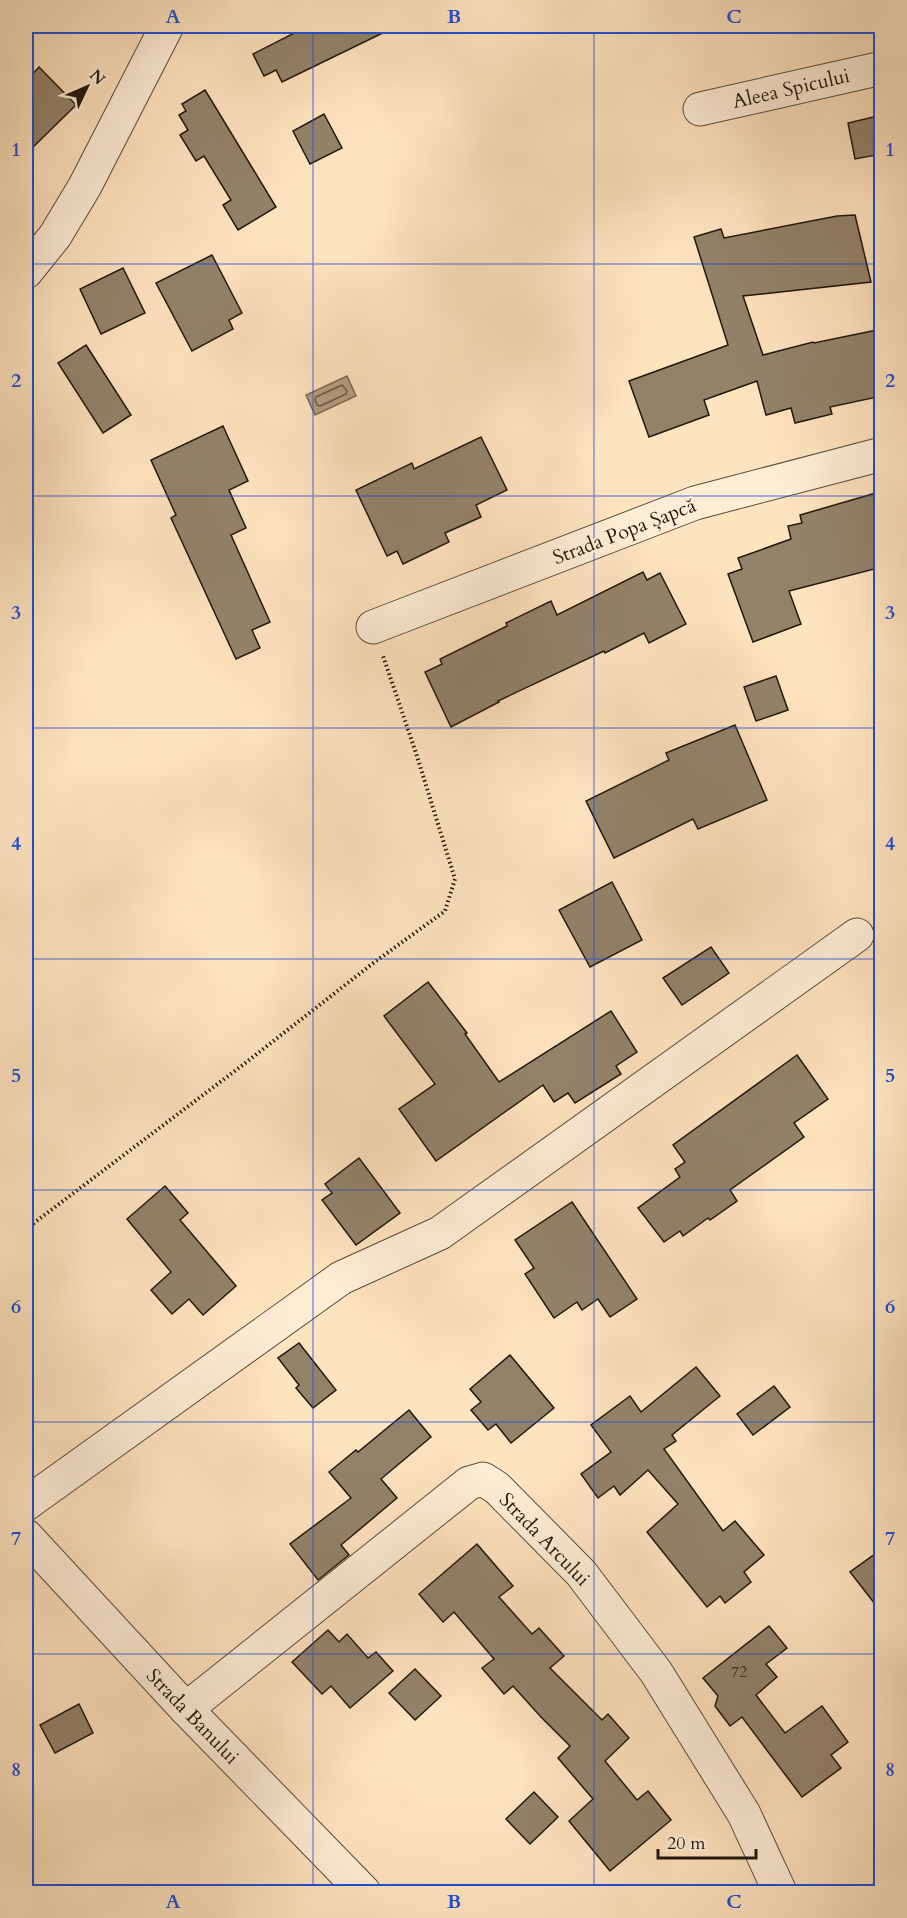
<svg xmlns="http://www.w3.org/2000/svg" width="907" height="1918" viewBox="0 0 907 1918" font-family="Cardo,serif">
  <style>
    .water { fill: #b39e82; stroke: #786853; stroke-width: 1.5 }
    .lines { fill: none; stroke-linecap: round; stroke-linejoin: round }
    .shore { stroke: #6a5b48; stroke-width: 1.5 }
    .building { fill: #93826a; stroke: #20180d; stroke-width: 1.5 }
    .minor-casing { stroke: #584b3a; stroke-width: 35 }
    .path { stroke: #20180d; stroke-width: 4; stroke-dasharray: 1.5 3; stroke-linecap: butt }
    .minor { stroke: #feedd5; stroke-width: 33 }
    .grid { fill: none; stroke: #1d4ed8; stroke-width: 1.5; stroke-opacity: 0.55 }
    .labels { text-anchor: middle; stroke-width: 4.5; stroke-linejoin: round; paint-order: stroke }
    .number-label { font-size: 16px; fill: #3d3224 }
    .street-label { font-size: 20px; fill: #20180d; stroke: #feedd5 }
    .neatline { fill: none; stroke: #1d4ed8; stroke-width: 2 }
    .grid-label { font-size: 20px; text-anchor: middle; font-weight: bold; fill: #1d4ed8 }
  </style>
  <rect width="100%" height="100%" fill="#fee3bf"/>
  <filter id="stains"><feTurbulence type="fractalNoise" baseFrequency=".00333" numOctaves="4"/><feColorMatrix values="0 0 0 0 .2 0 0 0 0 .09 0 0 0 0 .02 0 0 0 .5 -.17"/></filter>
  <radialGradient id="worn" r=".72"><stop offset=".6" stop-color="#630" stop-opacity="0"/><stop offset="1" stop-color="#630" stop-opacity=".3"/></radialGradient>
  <path class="water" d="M347 376 356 396 315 415 306 395Z"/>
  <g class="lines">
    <path class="shore" d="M342 385 347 391 346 394 320 406 317 405 315 400 316 397Z"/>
  </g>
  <g class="building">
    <path d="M308 26H397L282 82 276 70 264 76 253 54Z"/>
    <path d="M39 67 76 105 26 154V81Z"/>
    <path d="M205 90 276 207 238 230 223 205 231 200 204 156 196 161 180 135 188 130 179 115 186 111 182 104Z"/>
    <path d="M324 114 342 148 310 164 293 131Z"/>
    <path d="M882 115V154L855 159 848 123Z"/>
    <path d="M855 215 871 282 743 296 763 355 813 342 814 343 882 329V396L830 407 832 414 795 423 791 408 766 415 757 381 704 400 709 415 649 437 629 381 728 345 694 237 721 229 724 238 837 216Z"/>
    <path d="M212 255 242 313 229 320 233 329 192 351 156 283Z"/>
    <path d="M123 268 145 313 101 334 80 289Z"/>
    <path d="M86 345 131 415 103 433 58 363Z"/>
    <path d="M223 426 248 481 229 490 246 528 231 535 270 622 252 630 260 648 236 659 171 518 176 515 151 460Z"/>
    <path d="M481 437 507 490 476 505 481 517 445 533 449 542 403 564 397 551 387 556 356 490 412 463 414 469Z"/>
    <path d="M876 493 882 512V567L789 591 801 624 753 642 728 574 742 569 738 558 791 539 788 526 802 523 800 515Z"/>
    <path d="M643 572 647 580 660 573 686 624 649 643 644 633 605 653 604 651 498 701 499 702 451 727 425 672 442 664 440 659 507 626 506 623 551 601 557 615Z"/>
    <path d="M776 676 788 710 756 721 744 687Z"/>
    <path d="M735 725 767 800 698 829 693 819 614 858 586 801 669 760 666 753Z"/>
    <path d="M612 882 642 940 590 967 559 910Z"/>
    <path d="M711 947 729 973 682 1005 663 978Z"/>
    <path d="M428 982 467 1033 465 1034 499 1082 611 1011 637 1052 616 1066 621 1074 575 1103 568 1093 554 1102 543 1085 436 1161 399 1109 435 1084 384 1016Z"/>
    <path d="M797 1055 828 1099 794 1123 804 1137 730 1190 737 1201 710 1220 708 1218 683 1236 680 1231 664 1242 638 1208 680 1177 675 1169 685 1162 673 1145Z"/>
    <path d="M359 1158 400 1213 356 1245 322 1200 332 1193 325 1184Z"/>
    <path d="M165 1186 188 1213 180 1220 236 1286 203 1315 189 1299 172 1314 151 1290 171 1272 127 1219Z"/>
    <path d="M572 1202 637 1299 610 1317 598 1299 582 1310 577 1302 554 1318 525 1274 534 1268 515 1240Z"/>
    <path d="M299 1343 336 1390 313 1408 296 1388 299 1385 278 1358Z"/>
    <path d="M510 1355 554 1408 511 1443 496 1424 488 1430 471 1410 481 1402 470 1389Z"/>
    <path d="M696 1367 720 1396 672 1435 676 1441 664 1449 723 1531 735 1521 764 1555 744 1572 751 1582 725 1603 720 1596 707 1607 647 1532 678 1504 648 1470 620 1495 614 1486 598 1498 581 1474 611 1452 591 1425 630 1396 641 1412Z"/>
    <path d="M774 1386 790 1407 753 1435 737 1414Z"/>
    <path d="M409 1410 431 1437 381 1479 397 1498 341 1545 349 1555 318 1580 290 1544 351 1498 329 1472 356 1450 358 1452Z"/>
    <path d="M477 1544 513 1586 499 1597 532 1634 539 1628 564 1656 550 1668 602 1720 608 1714 629 1738 605 1761 637 1800 648 1791 671 1820 610 1871 569 1821 593 1799 558 1758 570 1746 541 1717 513 1686 504 1694 482 1668 494 1659 454 1612 443 1622 419 1594Z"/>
    <path d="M882 1549V1613L850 1572Z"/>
    <path d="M769 1626 787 1648 766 1664 777 1677 756 1695 785 1733 822 1706 848 1742 831 1755 841 1768 802 1797 742 1717 730 1726 715 1706 718 1696 703 1678Z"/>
    <path d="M328 1630 339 1642 347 1634 368 1658 376 1652 393 1671 350 1708 331 1686 322 1694 292 1662Z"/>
    <path d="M415 1669 441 1696 415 1720 389 1693Z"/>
    <path d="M79 1704 93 1733 55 1753 40 1725Z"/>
    <path d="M534 1792 558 1817 530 1844 506 1819Z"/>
  </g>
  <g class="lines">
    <g class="minor-casing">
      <g id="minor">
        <path d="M700 109 882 68"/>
        <path d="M26 272 55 236 85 186 167 26"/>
        <path d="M373 627 695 503 882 454"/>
        <path d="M26 1504 341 1278 440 1233 857 935"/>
        <path d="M26 1536 186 1709 364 1892"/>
        <path d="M186 1709 469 1483 483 1479 497 1488 581 1573 656 1672 744 1814 780 1892"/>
      </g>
    </g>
    <path class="path" d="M26 1229 244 1064 372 964 445 911 455 879 416 753 383 656"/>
    <use href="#minor" class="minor"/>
  </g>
  <path class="grid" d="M313 26V1892M594 26V1892M26 264H882M26 496H882M26 728H882M26 959H882M26 1190H882M26 1422H882M26 1654H882"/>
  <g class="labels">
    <g class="number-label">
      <text x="739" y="1677">72</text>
    </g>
    <g class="street-label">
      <text transform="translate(791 88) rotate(-13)" y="7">Aleea Spicului</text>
      <text transform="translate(624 531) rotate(-21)" y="7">Strada Popa Șapcă</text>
      <text transform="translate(545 1539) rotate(46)" y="7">Strada Arcului</text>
      <text transform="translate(193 1716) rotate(46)" y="7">Strada Banului</text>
    </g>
  </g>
  <rect width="907" height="1918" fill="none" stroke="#fee3bf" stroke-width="66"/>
  <g transform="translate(87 87) rotate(46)" stroke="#feedd5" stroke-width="4.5" paint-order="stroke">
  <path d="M0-4.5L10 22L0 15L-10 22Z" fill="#20180d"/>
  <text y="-9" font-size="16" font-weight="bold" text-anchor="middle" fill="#20180d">N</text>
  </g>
  <path d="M658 1849v9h98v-9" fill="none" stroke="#20180d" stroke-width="3"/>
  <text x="667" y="1849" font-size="18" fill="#20180d" stroke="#feedd5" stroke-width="4.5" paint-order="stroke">20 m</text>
  <rect x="33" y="33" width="841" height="1852" class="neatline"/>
  <g class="grid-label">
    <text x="173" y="23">A</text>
    <text x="454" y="23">B</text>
    <text x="734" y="23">C</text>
    <text x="16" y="156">1</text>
    <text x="890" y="156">1</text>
    <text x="16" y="387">2</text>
    <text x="890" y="387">2</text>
    <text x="16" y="619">3</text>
    <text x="890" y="619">3</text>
    <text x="16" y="850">4</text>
    <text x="890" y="850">4</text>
    <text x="16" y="1082">5</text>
    <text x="890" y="1082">5</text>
    <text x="16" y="1313">6</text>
    <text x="890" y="1313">6</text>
    <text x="16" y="1545">7</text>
    <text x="890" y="1545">7</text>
    <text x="16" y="1776">8</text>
    <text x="890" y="1776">8</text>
    <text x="173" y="1908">A</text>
    <text x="454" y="1908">B</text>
    <text x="734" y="1908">C</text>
  </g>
  <rect width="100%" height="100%" filter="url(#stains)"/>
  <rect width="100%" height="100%" fill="url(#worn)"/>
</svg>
